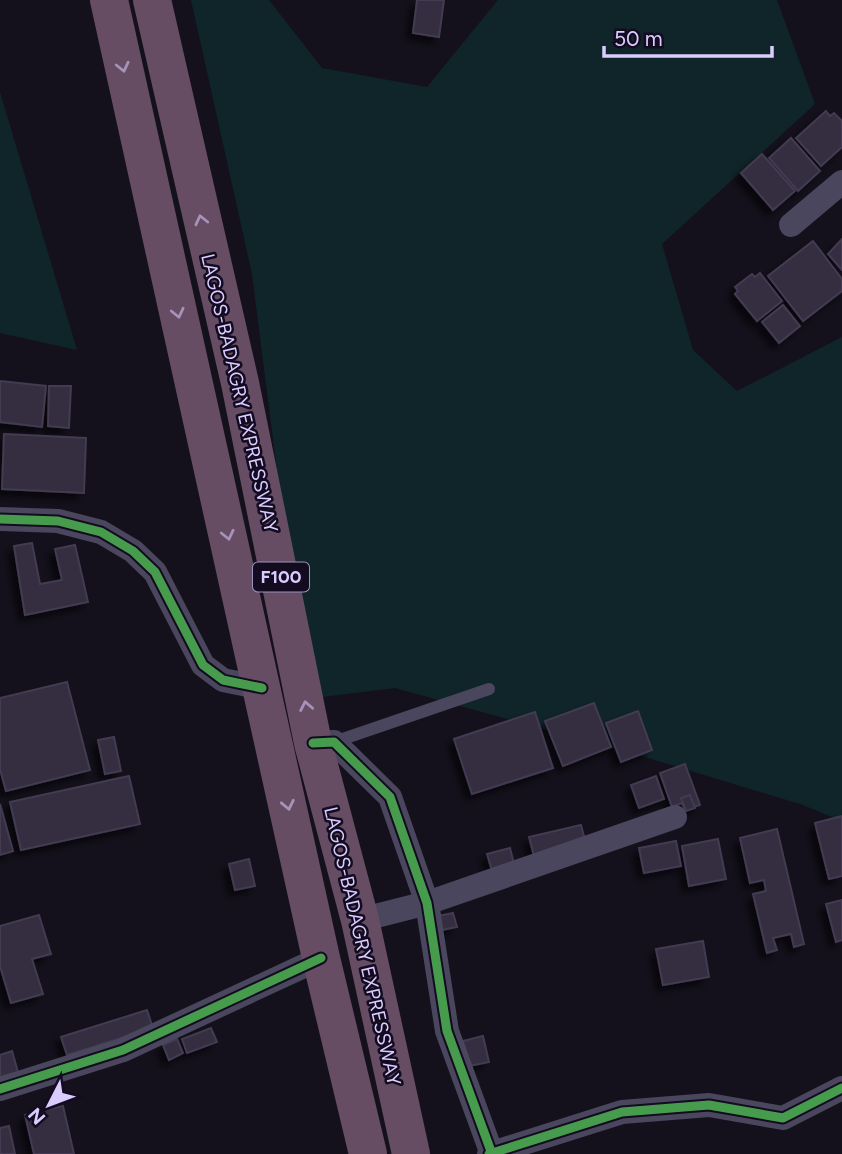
<svg xmlns="http://www.w3.org/2000/svg" width="842" height="1154" viewBox="0 0 842 1154" font-family="Figtree,sans-serif">
  <style>
    .green { fill: #102529 }
    .building { fill: #342e3f; stroke: #423b51; stroke-width: 2; filter: url(#shadow) }
    .lines { fill: none; stroke-linecap: round; stroke-linejoin: round }
    .lane { stroke: #4a465d; stroke-width: 12 }
    .street { stroke: #4a465d; stroke-width: 24 }
    .highway { stroke: #664d63; stroke-width: 38 }
    .cycleway-casing { stroke: #130c21; stroke-width: 13 }
    .cycleway { stroke: #469c4c; stroke-width: 9 }
    .oneway { stroke: #a693b9 }
    .labels { text-anchor: middle; stroke-width: 5; stroke-linejoin: round; paint-order: stroke }
    .shield { fill: #130c21; stroke: #9e92bc; stroke-width: 2 }
    .shield-label { font-size: 18px; font-weight: bold; fill: #daccff }
    .street-label { font-size: 19px; fill: #daccff; stroke: #130c21 }
  </style>
  <defs>
    <filter id="shadow"><feDropShadow dx="-6" dy="6" stdDeviation="3.5" flood-color="#0009"/></filter>
  </defs>
  <rect width="100%" height="100%" fill="#14111c"/>
  <g class="green">
    <path d="M191 0H269L322 68 427 87 498 0H777L815 104 662 244 693 350 737 391 842 337V821L803 805 645 757 395 688 306 699 252 274Z"/>
    <path d="M0 92 77 350 0 333Z"/>
  </g>
  <g class="building">
    <path d="M417 0H444L439 37 413 33Z"/>
    <path d="M826 111 830 116 834 113 842 121V147L821 166 796 138Z"/>
    <path d="M791 138 820 171 798 191 769 158Z"/>
    <path d="M762 154 795 191 773 210 741 173Z"/>
    <path d="M842 239V270L828 254Z"/>
    <path d="M813 241 842 279V291L803 321 768 276Z"/>
    <path d="M760 273 782 301 757 321 735 294 738 291 735 287 752 274 755 277Z"/>
    <path d="M783 305 800 326 779 343 762 322Z"/>
    <path d="M0 381 46 386 42 427 0 422Z"/>
    <path d="M49 386H71L69 428 48 426Z"/>
    <path d="M4 434 86 438 84 493 2 489Z"/>
    <path d="M32 543 40 584 62 580 55 549 75 545 88 602 25 615 14 546Z"/>
    <path d="M67 682 90 770 6 791 0 769V698Z"/>
    <path d="M594 703 611 747 563 766 545 721Z"/>
    <path d="M638 711 652 750 621 762 606 723Z"/>
    <path d="M535 712 553 768 472 794 454 739Z"/>
    <path d="M114 737 121 771 105 774 98 740Z"/>
    <path d="M685 764 700 805 685 810 682 803 672 807 660 773Z"/>
    <path d="M129 776 140 824 21 850 10 802Z"/>
    <path d="M656 776 664 799 639 808 631 785Z"/>
    <path d="M690 795 695 808 686 811 681 798Z"/>
    <path d="M0 804 13 851 0 855Z"/>
    <path d="M842 816V876L829 879 815 823Z"/>
    <path d="M581 825 586 844 534 856 529 837Z"/>
    <path d="M777 829 804 944 794 947 791 934 773 938 777 950 767 953 753 894 766 891 764 880 750 883 740 838Z"/>
    <path d="M718 839 726 879 689 886 682 846Z"/>
    <path d="M676 841 681 866 644 873 639 848Z"/>
    <path d="M510 848 514 864 492 871 487 854Z"/>
    <path d="M249 859 255 886 235 890 229 864Z"/>
    <path d="M842 900V940L836 942 826 904Z"/>
    <path d="M453 913 457 927 442 930 438 916Z"/>
    <path d="M39 915 51 954 32 959 43 994 11 1003 0 966V926Z"/>
    <path d="M703 941 709 977 663 985 656 949Z"/>
    <path d="M147 1010 153 1028 67 1055 61 1037Z"/>
    <path d="M211 1028 217 1042 187 1053 182 1039Z"/>
    <path d="M483 1036 489 1062 469 1066 463 1041Z"/>
    <path d="M177 1039 183 1053 169 1060 163 1045Z"/>
    <path d="M12 1051 18 1072 0 1077V1055Z"/>
    <path d="M63 1106 74 1154H34L25 1115Z"/>
    <path d="M9 1126 15 1154H0V1128Z"/>
  </g>
  <g class="lines">
    <path class="lane" d="M334 742 489 689"/>
    <g class="street">
      <path d="M791 225 842 182"/>
      <path d="M0 519 58 521 101 532 133 551 155 572 203 665 223 680 262 688"/>
      <path d="M313 743 334 742 390 797 427 903 447 1031 492 1154"/>
      <path d="M360 920 427 903 675 817"/>
      <path d="M0 1089 123 1050 321 958"/>
      <path d="M489 1154 622 1112 709 1105 783 1118 842 1088"/>
    </g>
    <g class="highway">
      <path d="M109 0 321 958 368 1154"/>
      <path d="M152 0 240 383 313 743 360 920 411 1154"/>
    </g>
    <g class="cycleway-casing">
      <g id="cycleway">
        <path d="M0 519 58 521 101 532 133 551 155 572 203 665 223 680 262 688"/>
        <path d="M313 743 334 742 390 797 427 903 447 1031 492 1154"/>
        <path d="M0 1089 123 1050 321 958"/>
        <path d="M489 1154 622 1112 709 1105 783 1118 842 1088"/>
      </g>
    </g>
    <use href="#cycleway" class="cycleway"/>
  </g>
  <defs><path id="oneway-chevron" d="M-2-3.5L2.5 0L-2 3.5" fill="none" stroke-width="1.6" stroke-linecap="round" stroke-linejoin="round" transform="scale(1.75)"/></defs>
  <g class="oneway">
    <use href="#oneway-chevron" transform="translate(123 67) rotate(77)"/>
    <use href="#oneway-chevron" transform="translate(201 220) rotate(-103)"/>
    <use href="#oneway-chevron" transform="translate(178 313) rotate(77)"/>
    <use href="#oneway-chevron" transform="translate(228 535) rotate(77)"/>
    <use href="#oneway-chevron" transform="translate(306 706) rotate(-101)"/>
    <use href="#oneway-chevron" transform="translate(288 805) rotate(78)"/>
  </g>
  <g class="labels">
    <rect class="shield" x="253" y="562.5" width="56" height="29" rx="5"/>
    <g class="shield-label">
      <text x="281" y="583">F100</text>
    </g>
    <g class="street-label">
      <text transform="translate(240 393) rotate(77)" y="7">LAGOS-BADAGRY EXPRESSWAY</text>
      <text transform="translate(363 946) rotate(77)" y="7">LAGOS-BADAGRY EXPRESSWAY</text>
    </g>
  </g>
  <g transform="translate(49 1105) rotate(228)" stroke="#130c21" stroke-width="5" paint-order="stroke">
  <path d="M0-5L12 26L0 18L-12 26Z" fill="#daccff"/>
  <text y="-10" font-size="19" font-weight="bold" text-anchor="middle" fill="#daccff">N</text>
  </g>
  <path d="M604 46v10h168v-10" fill="none" stroke="#daccff" stroke-width="3.5"/>
  <text x="614" y="46" font-size="21" fill="#daccff" stroke="#130c21" stroke-width="5" paint-order="stroke">50 m</text>
</svg>
